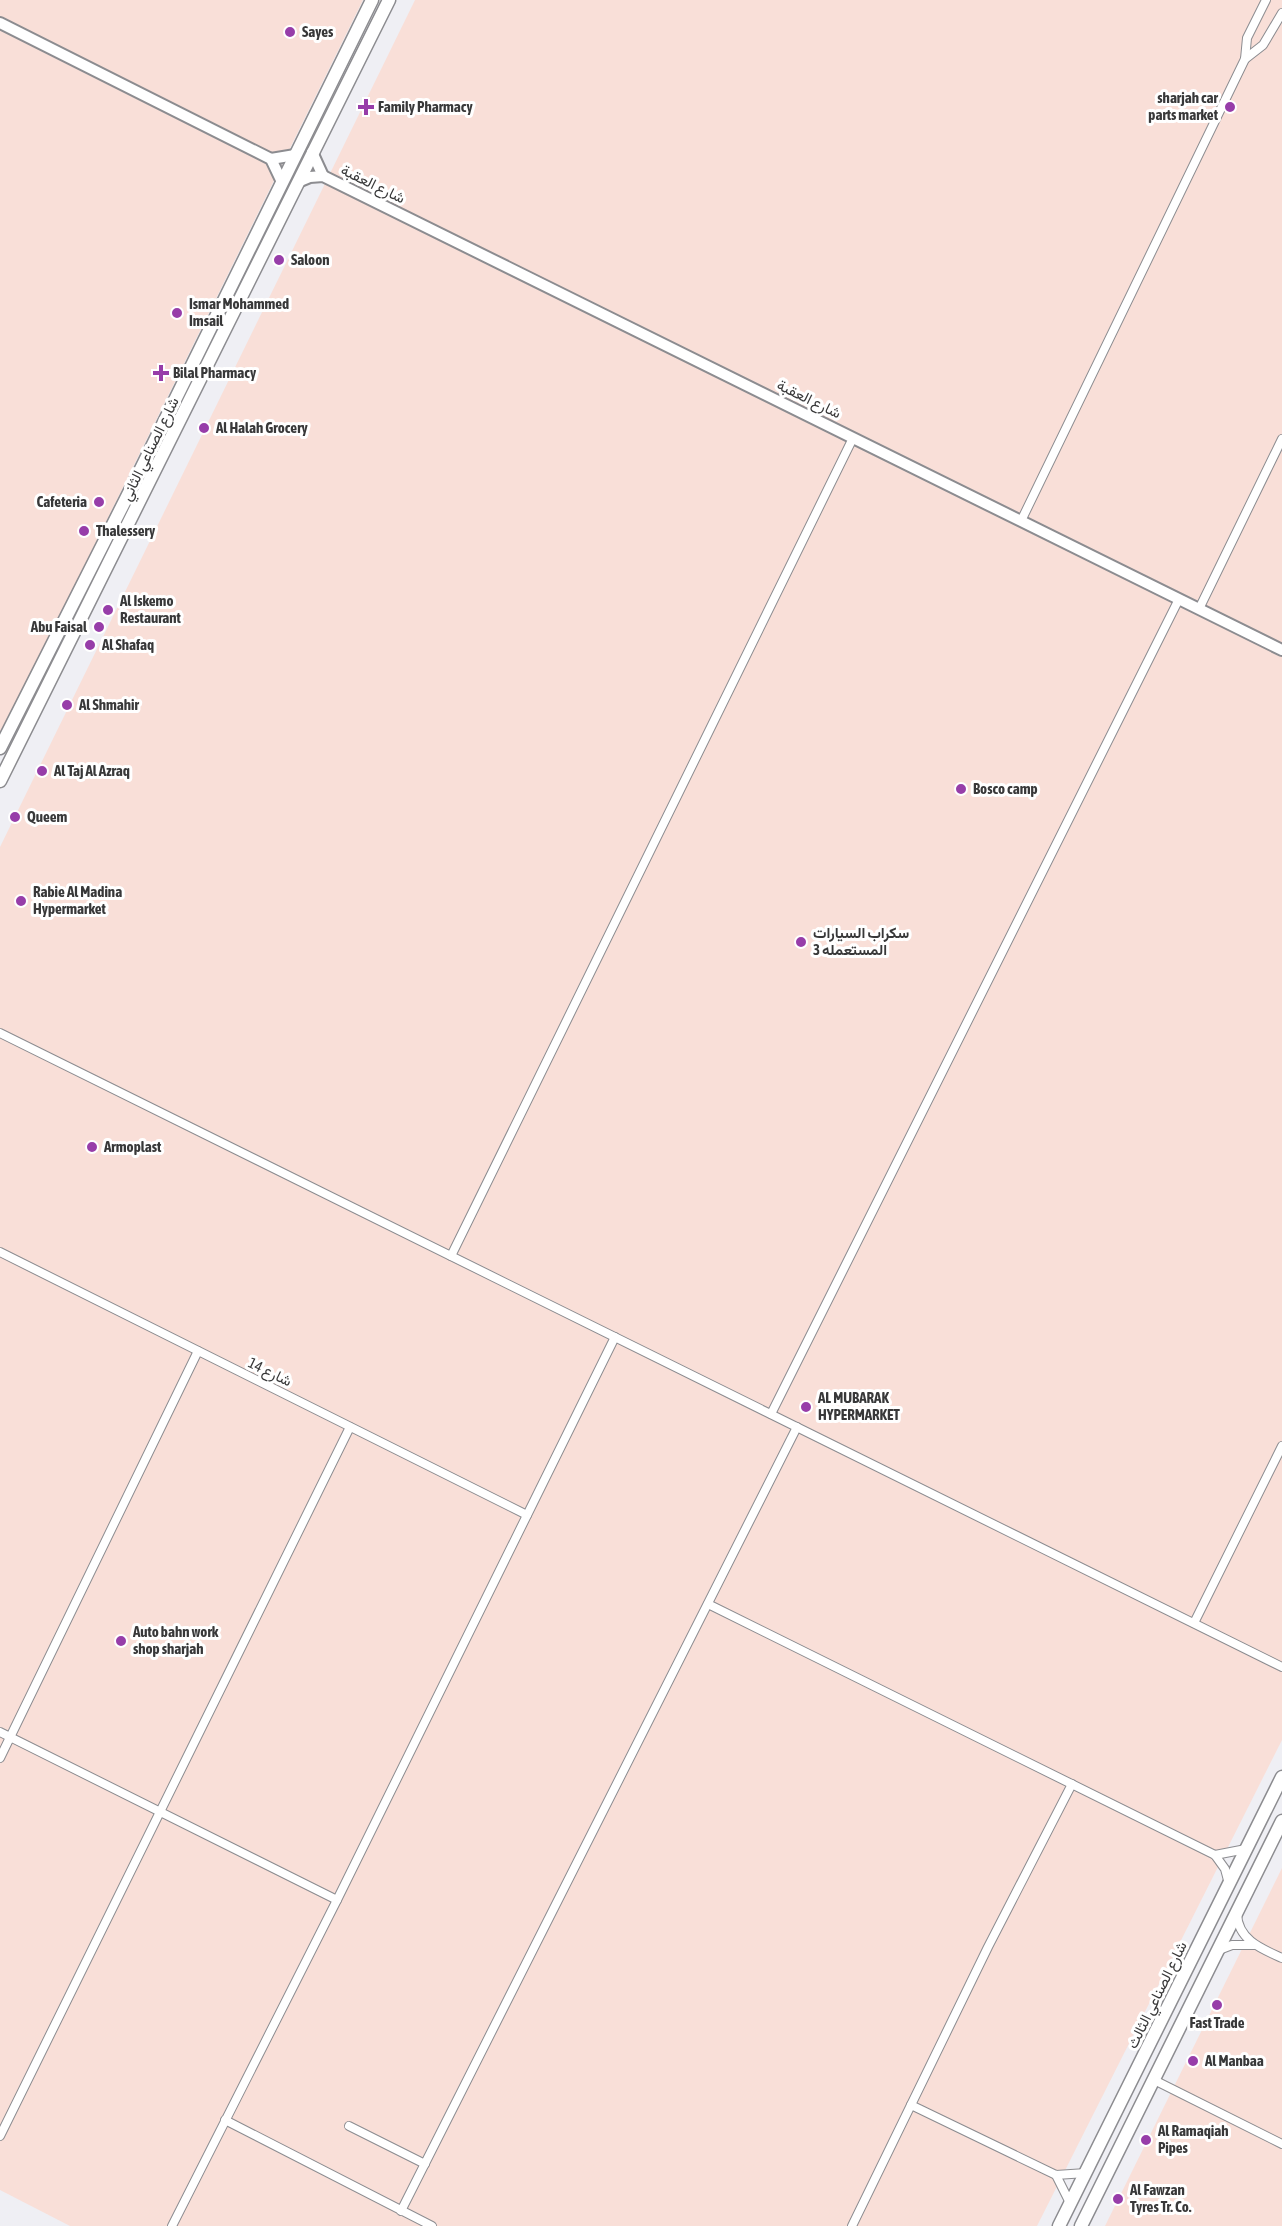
<svg xmlns="http://www.w3.org/2000/svg" width="1282" height="2226" viewBox="0 0 1282 2226" font-family="'Asap Condensed',Vazirmatn,sans-serif">
  <style>
    .industrial { fill: #f9dfd8 }
    .lines { fill: none; stroke-linecap: round; stroke-linejoin: round }
    .street-casing { stroke: #8c8c90; stroke-width: 10 }
    .secondary-casing { stroke: #8c8c90; stroke-width: 14 }
    .primary-casing { stroke: #8c8c90; stroke-width: 15 }
    .street { stroke: #fff; stroke-width: 8 }
    .secondary { stroke: #fff; stroke-width: 10 }
    .primary { stroke: #fff; stroke-width: 12 }
    .poi-dot { fill: #973da9; stroke: #fff; stroke-width: 2 }
    .labels { text-anchor: middle; stroke-width: 6; stroke-linejoin: round; paint-order: stroke }
    .poi-label { font-size: 15px; font-weight: bold; fill: #383839; stroke: #fff; text-anchor: start }
    .street-label { font-size: 15px; fill: #383839; stroke: #fff }
  </style>
  <rect width="100%" height="100%" fill="#efeff4"/>
  <g class="industrial">
    <path d="M0 0H363L0 737Z"/>
    <path d="M415 0H1282V1740L1037 2226H70L0 2190V847Z"/>
    <path d="M1282 1868V2226H1105Z"/>
  </g>
  <g class="lines">
    <g class="street-casing">
      <g id="street">
        <path d="M1245 59 1263 45 1282 13"/>
        <path d="M1021 521 1245 59 1247 38 1266 0"/>
        <path d="M1199 609 1282 439"/>
        <path d="M0 1033 1282 1667"/>
        <path d="M0 1252 527 1515"/>
        <path d="M451 1256 853 438"/>
        <path d="M771 1414 1179 599"/>
        <path d="M708 1604 1215 1855 1225 1869 1229 1884"/>
        <path d="M1194 1623 1282 1446"/>
        <path d="M0 1732 337 1900"/>
        <path d="M0 1758 198 1351"/>
        <path d="M1215 1855 1246 1849"/>
        <path d="M1237 1914C1238 1940 1262 1949 1282 1958"/>
        <path d="M1219 1950 1232 1945H1254"/>
        <path d="M1154 2080 1282 2144"/>
        <path d="M911 2105 1056 2175 1086 2173"/>
        <path d="M225 2120 432 2226"/>
        <path d="M349 2126 425 2164"/>
        <path d="M0 2136 350 1427"/>
        <path d="M1056 2175 1070 2203"/>
        <path d="M401 2211 797 1427"/>
        <path d="M172 2226 337 1900 615 1337"/>
        <path d="M852 2226 988 1947 1072 1784"/>
      </g>
    </g>
    <g class="secondary-casing">
      <g id="secondary">
        <path d="M0 23 271 159 282 182"/>
        <path d="M312 152 323 176"/>
        <path d="M271 159 295 155"/>
        <path d="M298 182 310 177 323 176 1282 650"/>
      </g>
    </g>
    <g class="primary-casing">
      <g id="primary">
        <path d="M0 748 140 471 372 0"/>
        <path d="M0 781 389 0"/>
        <path d="M1059 2226 1282 1777"/>
        <path d="M1081 2226 1282 1821"/>
      </g>
    </g>
    <use href="#street" class="street"/>
    <use href="#secondary" class="secondary"/>
    <use href="#primary" class="primary"/>
  </g>
  <g class="poi-dot">
    <circle cx="290" cy="32" r="6"/>
    <path d="M363 98h6v6h6v6h-6v6h-6v-6h-6v-6h6z"/>
    <circle cx="1230" cy="107" r="6"/>
    <circle cx="279" cy="260" r="6"/>
    <circle cx="177" cy="313" r="6"/>
    <path d="M158 364h6v6h6v6h-6v6h-6v-6h-6v-6h6z"/>
    <circle cx="204" cy="428" r="6"/>
    <circle cx="99" cy="502" r="6"/>
    <circle cx="84" cy="531" r="6"/>
    <circle cx="108" cy="610" r="6"/>
    <circle cx="99" cy="627" r="6"/>
    <circle cx="90" cy="645" r="6"/>
    <circle cx="67" cy="705" r="6"/>
    <circle cx="42" cy="771" r="6"/>
    <circle cx="961" cy="789" r="6"/>
    <circle cx="15" cy="817" r="6"/>
    <circle cx="21" cy="901" r="6"/>
    <circle cx="801" cy="942" r="6"/>
    <circle cx="92" cy="1147" r="6"/>
    <circle cx="806" cy="1407" r="6"/>
    <circle cx="121" cy="1641" r="6"/>
    <circle cx="1217" cy="2005" r="6"/>
    <circle cx="1193" cy="2061" r="6"/>
    <circle cx="1146" cy="2140" r="6"/>
    <circle cx="1118" cy="2199" r="6"/>
  </g>
  <g class="labels">
    <g class="poi-label">
      <text x="302" y="37">Sayes</text>
      <text x="1218" y="103" text-anchor="end">sharjah car<tspan x="1218" dy="17">parts market</tspan></text>
      <text x="378" y="112">Family Pharmacy</text>
      <text x="291" y="265">Saloon</text>
      <text x="189" y="309">Ismar Mohammed<tspan x="189" dy="17">Imsail</tspan></text>
      <text x="173" y="378">Bilal Pharmacy</text>
      <text x="216" y="433">Al Halah Grocery</text>
      <text x="87" y="507" text-anchor="end">Cafeteria</text>
      <text x="96" y="536">Thalessery</text>
      <text x="120" y="606">Al Iskemo<tspan x="120" dy="17">Restaurant</tspan></text>
      <text x="87" y="632" text-anchor="end">Abu Faisal</text>
      <text x="102" y="650">Al Shafaq</text>
      <text x="79" y="710">Al Shmahir</text>
      <text x="54" y="776">Al Taj Al Azraq</text>
      <text x="973" y="794">Bosco camp</text>
      <text x="27" y="822">Queem</text>
      <text x="33" y="897">Rabie Al Madina<tspan x="33" dy="17">Hypermarket</tspan></text>
      <text x="813" y="938">سكراب السيارات<tspan x="813" dy="17">المستعمله 3</tspan></text>
      <text x="104" y="1152">Armoplast</text>
      <text x="818" y="1403">AL MUBARAK<tspan x="818" dy="17">HYPERMARKET</tspan></text>
      <text x="133" y="1637">Auto bahn work<tspan x="133" dy="17">shop sharjah</tspan></text>
      <text x="1217" y="2028" text-anchor="middle">Fast Trade</text>
      <text x="1205" y="2066">Al Manbaa</text>
      <text x="1158" y="2136">Al Ramaqiah<tspan x="1158" dy="17">Pipes</tspan></text>
      <text x="1130" y="2195">Al Fawzan<tspan x="1130" dy="17">Tyres Tr. Co.</tspan></text>
    </g>
    <g class="street-label">
      <text transform="translate(373 184) rotate(26)" y="5">شارع العقبة</text>
      <text transform="translate(809 399) rotate(26)" y="5">شارع العقبة</text>
      <text transform="translate(150 449) rotate(-64)" y="5">شارع الصناعي الثاني</text>
      <text transform="translate(270 1372) rotate(26)" y="5">شارع 14</text>
      <text transform="translate(1157 1995) rotate(-64)" y="5">شارع الصناعي الثالث</text>
    </g>
  </g>
</svg>
